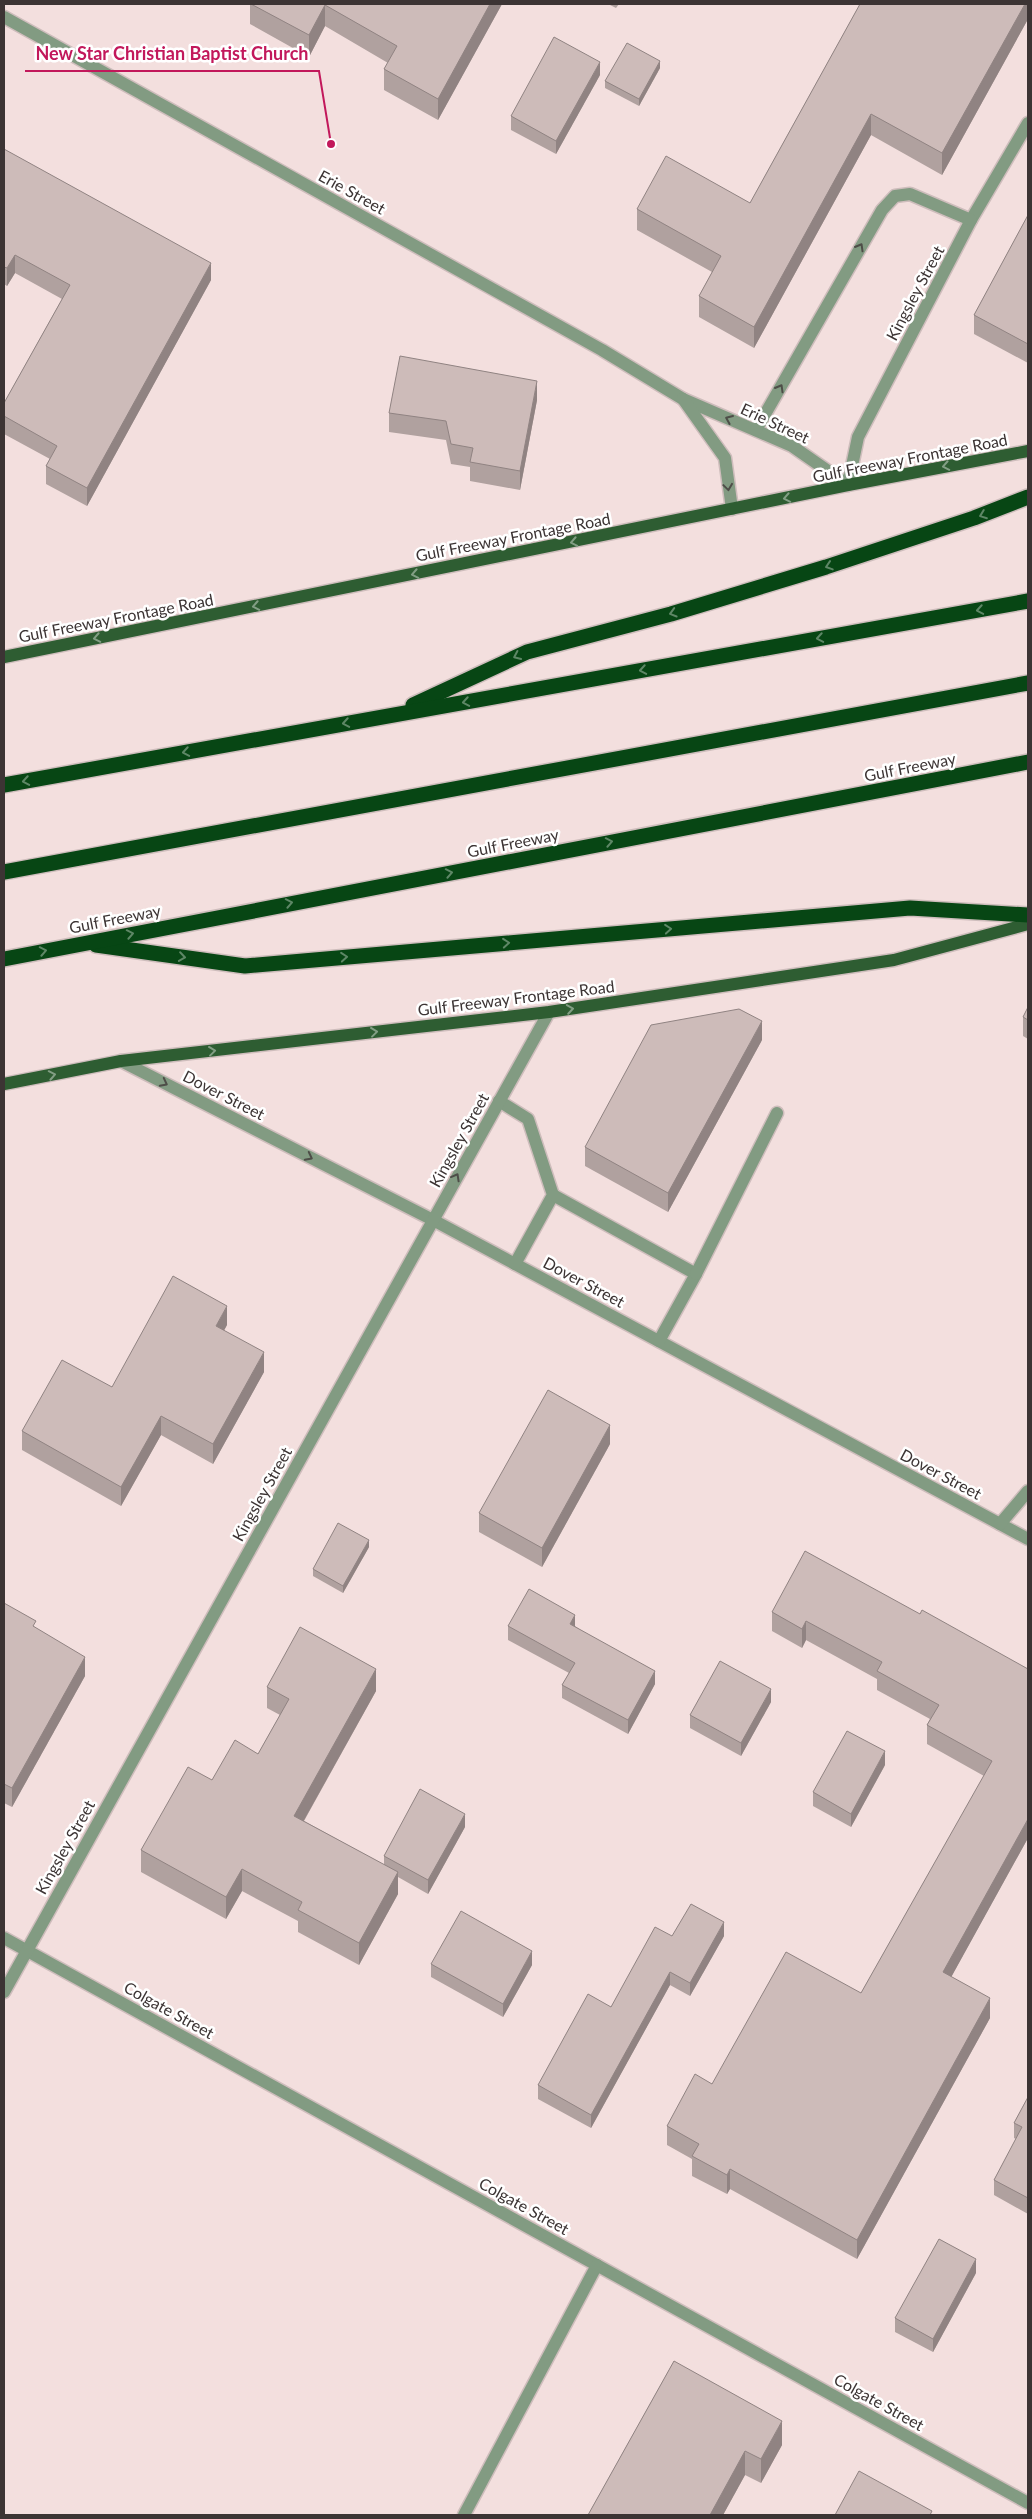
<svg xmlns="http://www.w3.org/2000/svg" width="1032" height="2519" viewBox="0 0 1032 2519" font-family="Lato,sans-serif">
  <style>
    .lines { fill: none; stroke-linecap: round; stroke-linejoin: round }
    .minor-casing { stroke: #cebdbc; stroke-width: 15 }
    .major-casing { stroke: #cebdbc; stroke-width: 15 }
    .highway-casing { stroke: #cebdbc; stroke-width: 18 }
    .minor { stroke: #829b82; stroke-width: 12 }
    .major { stroke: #2e5d32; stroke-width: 12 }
    .highway { stroke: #074614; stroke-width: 15 }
    .wall { fill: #b0a19f }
    .shaded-wall { fill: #908382 }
    .building { fill: #cdbbb9; stroke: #908382 }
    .oneway { stroke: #4e4e48 }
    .oneway2 { stroke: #829e84 }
    .oneway3 { stroke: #5e8766 }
    .labels { text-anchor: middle; stroke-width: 5; stroke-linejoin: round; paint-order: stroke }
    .street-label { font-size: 16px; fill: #3c3434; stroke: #fff }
    .leader { fill: none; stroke: #c2185b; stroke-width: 2 }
    .callout-dot { fill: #c2185b; stroke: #fff; stroke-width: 2 }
    .callout-label { font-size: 18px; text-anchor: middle; font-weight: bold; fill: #c2185b; stroke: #fff; stroke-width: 5; stroke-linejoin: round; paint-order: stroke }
  </style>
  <rect width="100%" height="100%" fill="#f3dfde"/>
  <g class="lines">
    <g class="minor-casing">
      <g id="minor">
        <path d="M4 17 602 350 683 399 792 446 848 485 858 437 971 220 1028 123"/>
        <path d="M683 399 725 458 732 509"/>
        <path d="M756 430 882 210 895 196 910 194 971 220"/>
        <path d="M121 1061 433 1220 1028 1539"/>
        <path d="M499 1101 528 1119 553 1195 515 1264"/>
        <path d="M553 1195 696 1274 659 1341"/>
        <path d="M696 1274 777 1113"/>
        <path d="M1000 1524 1028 1491"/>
        <path d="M4 1938 1028 2503"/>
        <path d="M4 1992 549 1012"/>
        <path d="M464 2515 597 2265"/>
      </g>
    </g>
    <g class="major-casing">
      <g id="major">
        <path d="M4 657 848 485 1028 451"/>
        <path d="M4 1084 121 1061 549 1012 894 960 1028 924"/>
      </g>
    </g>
    <g class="highway-casing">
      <g id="highway">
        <path d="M413 705 527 652 671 614 826 567 974 518 1028 497"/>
        <path d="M4 785 1028 601"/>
        <path d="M4 872 1028 683"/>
        <path d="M96 945 245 966 910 908 1028 915"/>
        <path d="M4 959 1028 762"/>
      </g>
    </g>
    <use href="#minor" class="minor"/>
    <use href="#major" class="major"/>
    <use href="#highway" class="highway"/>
  </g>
  <g class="wall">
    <path d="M250 4H502L438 120 384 90V69L388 63 325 26 309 57 250 24Z"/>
    <path d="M608 4H619L616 8Z"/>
    <path d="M860 4H1028V19L942 175 871 135 754 348 699 317V296L712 272 637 230V209L750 203Z"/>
    <path d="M660 68 639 106 605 88V81Z"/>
    <path d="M600 75 556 154 511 130V116Z"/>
    <path d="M4 149 211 280 87 506 46 484V466L50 459 4 434V403L62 299 15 273 7 286 4 284Z"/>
    <path d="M1028 215V363L974 334V315Z"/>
    <path d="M537 400 520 490 470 481V467L451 464 446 440 389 432V413Z"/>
    <path d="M1028 1007V1039L1023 1036V1017Z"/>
    <path d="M762 1040 668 1212 585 1166V1147Z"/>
    <path d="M227 1325 224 1330 264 1372 213 1464 161 1435 121 1506 22 1450V1431L112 1387Z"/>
    <path d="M610 1444 542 1567 479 1532V1513Z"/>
    <path d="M369 1547 343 1593 313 1576V1569Z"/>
    <path d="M4 1603 36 1628 85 1676 12 1807 4 1803Z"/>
    <path d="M772 1612 920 1614 1028 1669V1838L951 1977 990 2018 857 2259 730 2189 727 2194 692 2176V2159L667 2145V2126L712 2084 861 1993 984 1776 927 1744V1725L930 1719 877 1690V1679L806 1640 802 1648 772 1631Z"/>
    <path d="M508 1626H575L655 1684 628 1734 562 1698V1685L569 1673 508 1640Z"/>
    <path d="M267 1687 376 1691 304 1821 384 1865V1856L465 1827 428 1894 398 1877V1894L359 1965 298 1932V1921L242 1891 226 1919 141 1872V1850L212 1780 258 1754 280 1715 267 1708Z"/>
    <path d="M771 1702 741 1756 690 1728V1715Z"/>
    <path d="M885 1765 851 1827 813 1806V1792Z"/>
    <path d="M672 1936H724L690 1996 670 1985 591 2128 538 2099V2085L611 2007Z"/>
    <path d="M431 1964 532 1965 503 2017 431 1977Z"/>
    <path d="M1028 2097V2214L994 2195V2180L1016 2139 1014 2138V2123Z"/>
    <path d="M976 2273 933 2352 895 2332V2318Z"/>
    <path d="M674 2361 782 2445 761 2483 745 2475 723 2515H588Z"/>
  </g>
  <g class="shaded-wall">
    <path d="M490 4H502L438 120V99Z"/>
    <path d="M1025 4H1028V19L942 175V153Z"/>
    <path d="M325 5V26L309 57V35Z"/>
    <path d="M660 61V68L639 106V99Z"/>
    <path d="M600 62V75L556 154V141Z"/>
    <path d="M871 114V135L754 348V327Z"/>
    <path d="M15 255V273L7 286V268Z"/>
    <path d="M211 263V280L87 506V488Z"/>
    <path d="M537 381V400L520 490V471Z"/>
    <path d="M762 1021V1040L668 1212V1193Z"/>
    <path d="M227 1306V1325L216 1345V1326Z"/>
    <path d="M264 1352V1372L213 1464V1444Z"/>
    <path d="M161 1416V1435L121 1506V1487Z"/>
    <path d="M610 1425V1444L542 1567V1548Z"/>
    <path d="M369 1540V1547L343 1593V1586Z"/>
    <path d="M575 1615V1629L570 1624Z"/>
    <path d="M806 1621V1640L802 1648V1629Z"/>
    <path d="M85 1657V1676L12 1807V1788Z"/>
    <path d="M376 1669V1691L294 1838V1816Z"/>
    <path d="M655 1671V1684L628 1734V1720Z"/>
    <path d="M771 1689V1702L741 1756V1743Z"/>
    <path d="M885 1751V1765L851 1827V1814Z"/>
    <path d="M465 1814V1827L428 1894V1880Z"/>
    <path d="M1028 1819V1838L943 1992V1972Z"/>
    <path d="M242 1869V1891L226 1919V1897Z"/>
    <path d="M398 1872V1894L359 1965V1943Z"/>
    <path d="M724 1922V1936L690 1996V1983Z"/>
    <path d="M532 1951V1965L503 2017V2004Z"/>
    <path d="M670 1972V1985L591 2128V2115Z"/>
    <path d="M990 1998V2018L857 2259V2240Z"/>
    <path d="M730 2169V2189L727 2194V2175Z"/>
    <path d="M976 2259V2273L933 2352V2339Z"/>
    <path d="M782 2421V2445L761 2483V2459Z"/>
    <path d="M745 2451V2475L723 2515H710Z"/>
  </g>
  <g class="building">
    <path d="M251 4H490L438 99 384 69 397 46 325 5 309 35Z"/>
    <path d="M860 4H1025L942 153 871 114 754 327 699 296 721 256 637 209 666 156 750 203Z"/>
    <path d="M554 37 600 62 556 141 511 116Z"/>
    <path d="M627 43 660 61 639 99 605 81Z"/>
    <path d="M4 149 211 263 87 488 46 466 57 446 4 416V403L70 285 15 255 7 268 4 267Z"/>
    <path d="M1028 215V344L974 315Z"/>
    <path d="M400 356 537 381 520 471 470 462 473 448 451 444 446 421 389 413Z"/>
    <path d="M1028 1007V1020L1023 1017Z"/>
    <path d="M739 1009 762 1021 668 1193 585 1147 651 1025Z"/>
    <path d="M173 1276 227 1306 216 1326 264 1352 213 1444 161 1416 121 1487 22 1431 62 1360 112 1387Z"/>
    <path d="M548 1390 610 1425 542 1548 479 1513Z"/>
    <path d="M338 1523 369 1540 343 1586 313 1569Z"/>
    <path d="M805 1551 920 1614 922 1610 1028 1669V1819L943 1972 990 1998 857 2240 730 2169 727 2175 692 2156 699 2144 667 2126 695 2074 712 2084 786 1952 861 1993 992 1761 927 1725 939 1705 877 1671 882 1662 806 1621 802 1629 772 1612Z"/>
    <path d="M529 1589 575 1615 570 1624 655 1671 628 1720 562 1685 575 1663 508 1626Z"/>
    <path d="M4 1603 36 1621 33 1626 85 1657 12 1788 4 1784Z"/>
    <path d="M300 1627 376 1669 294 1816 398 1872 359 1943 298 1910 302 1902 242 1869 226 1897 141 1850 188 1767 212 1780 235 1740 258 1754 289 1699 267 1687Z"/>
    <path d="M720 1661 771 1689 741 1743 690 1715Z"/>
    <path d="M847 1731 885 1751 851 1814 813 1792Z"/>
    <path d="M420 1789 465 1814 428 1880 384 1856Z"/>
    <path d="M691 1904 724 1922 690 1983 670 1972 591 2115 538 2085 588 1994 611 2007 655 1927 672 1936Z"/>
    <path d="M461 1911 532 1951 503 2004 431 1964Z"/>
    <path d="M1028 2097V2198L994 2180 1022 2127 1014 2123Z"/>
    <path d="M939 2239 976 2259 933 2339 895 2318Z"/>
    <path d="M674 2361 782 2421 761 2459 745 2451 710 2515H588Z"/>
    <path d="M859 2471 932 2511 930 2515H835Z"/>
  </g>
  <defs><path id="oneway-chevron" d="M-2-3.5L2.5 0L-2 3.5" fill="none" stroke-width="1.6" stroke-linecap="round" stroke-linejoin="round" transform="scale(1.25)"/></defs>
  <g class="oneway">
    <use href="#oneway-chevron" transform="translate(860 247) rotate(-60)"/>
    <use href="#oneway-chevron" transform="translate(780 388) rotate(-60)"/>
    <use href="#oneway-chevron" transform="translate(729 419) rotate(-157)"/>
    <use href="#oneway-chevron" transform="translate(728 487) rotate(82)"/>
    <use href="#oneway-chevron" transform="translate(164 1083) rotate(27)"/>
    <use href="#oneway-chevron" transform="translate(309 1157) rotate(27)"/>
    <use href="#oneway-chevron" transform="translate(456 1177) rotate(-61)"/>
  </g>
  <g class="oneway2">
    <use href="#oneway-chevron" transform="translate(946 466) rotate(169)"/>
    <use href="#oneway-chevron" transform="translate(787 498) rotate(169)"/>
    <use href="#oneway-chevron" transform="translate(574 542) rotate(169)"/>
    <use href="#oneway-chevron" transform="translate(415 574) rotate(169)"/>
    <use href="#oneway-chevron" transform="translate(256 606) rotate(169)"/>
    <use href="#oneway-chevron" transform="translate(97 638) rotate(169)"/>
    <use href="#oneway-chevron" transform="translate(570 1009) rotate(-9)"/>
    <use href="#oneway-chevron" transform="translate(374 1032) rotate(-7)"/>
    <use href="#oneway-chevron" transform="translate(212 1051) rotate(-7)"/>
    <use href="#oneway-chevron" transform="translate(52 1075) rotate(-11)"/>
  </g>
  <g class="oneway3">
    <use href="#oneway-chevron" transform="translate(983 515) rotate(159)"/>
    <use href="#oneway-chevron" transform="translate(829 566) rotate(162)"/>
    <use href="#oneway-chevron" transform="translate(980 610) rotate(170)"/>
    <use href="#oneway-chevron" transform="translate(673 613) rotate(164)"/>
    <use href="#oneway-chevron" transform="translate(820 638) rotate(170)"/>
    <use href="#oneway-chevron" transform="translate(517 656) rotate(155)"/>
    <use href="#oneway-chevron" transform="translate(643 670) rotate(170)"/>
    <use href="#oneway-chevron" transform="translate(466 702) rotate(170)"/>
    <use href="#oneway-chevron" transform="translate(346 723) rotate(170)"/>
    <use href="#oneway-chevron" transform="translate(186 752) rotate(170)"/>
    <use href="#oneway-chevron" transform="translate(26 781) rotate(170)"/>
    <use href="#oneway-chevron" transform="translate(609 842) rotate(-11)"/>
    <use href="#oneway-chevron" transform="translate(449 873) rotate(-11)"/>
    <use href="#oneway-chevron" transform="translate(289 903) rotate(-11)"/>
    <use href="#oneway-chevron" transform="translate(668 929) rotate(-5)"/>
    <use href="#oneway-chevron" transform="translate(130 934) rotate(-11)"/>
    <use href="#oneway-chevron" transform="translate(506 943) rotate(-5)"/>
    <use href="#oneway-chevron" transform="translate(43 951) rotate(-11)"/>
    <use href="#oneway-chevron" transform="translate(182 957) rotate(8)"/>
    <use href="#oneway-chevron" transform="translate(344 957) rotate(-5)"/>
  </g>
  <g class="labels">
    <g class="street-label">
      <text transform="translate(352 192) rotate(29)" y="6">Erie Street</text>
      <text transform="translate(915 293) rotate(-62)" y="6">Kingsley Street</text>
      <text transform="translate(775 423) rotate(25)" y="6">Erie Street</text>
      <text transform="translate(910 458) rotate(-11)" y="6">Gulf Freeway Frontage Road</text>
      <text transform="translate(513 537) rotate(-11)" y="6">Gulf Freeway Frontage Road</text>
      <text transform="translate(116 618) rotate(-11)" y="6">Gulf Freeway Frontage Road</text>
      <text transform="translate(910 767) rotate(-11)" y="6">Gulf Freeway</text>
      <text transform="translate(513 843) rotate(-11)" y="6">Gulf Freeway</text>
      <text transform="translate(115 919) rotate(-11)" y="6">Gulf Freeway</text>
      <text transform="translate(516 998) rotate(-7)" y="6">Gulf Freeway Frontage Road</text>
      <text transform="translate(224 1095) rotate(27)" y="6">Dover Street</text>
      <text transform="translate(459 1140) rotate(-61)" y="6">Kingsley Street</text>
      <text transform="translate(584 1282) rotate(28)" y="6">Dover Street</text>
      <text transform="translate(941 1474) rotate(28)" y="6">Dover Street</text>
      <text transform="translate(262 1494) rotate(-61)" y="6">Kingsley Street</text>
      <text transform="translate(65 1847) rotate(-61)" y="6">Kingsley Street</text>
      <text transform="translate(169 2010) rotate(29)" y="6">Colgate Street</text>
      <text transform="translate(524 2206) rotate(29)" y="6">Colgate Street</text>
      <text transform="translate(879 2402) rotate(29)" y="6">Colgate Street</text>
    </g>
  </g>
  <path class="leader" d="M331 144L319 71H25"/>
  <circle class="callout-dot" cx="331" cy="144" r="5"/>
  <g class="callout-label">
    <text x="172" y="60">New Star Christian Baptist Church</text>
  </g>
  <rect width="1032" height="2519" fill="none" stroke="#3c3434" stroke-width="10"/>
</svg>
